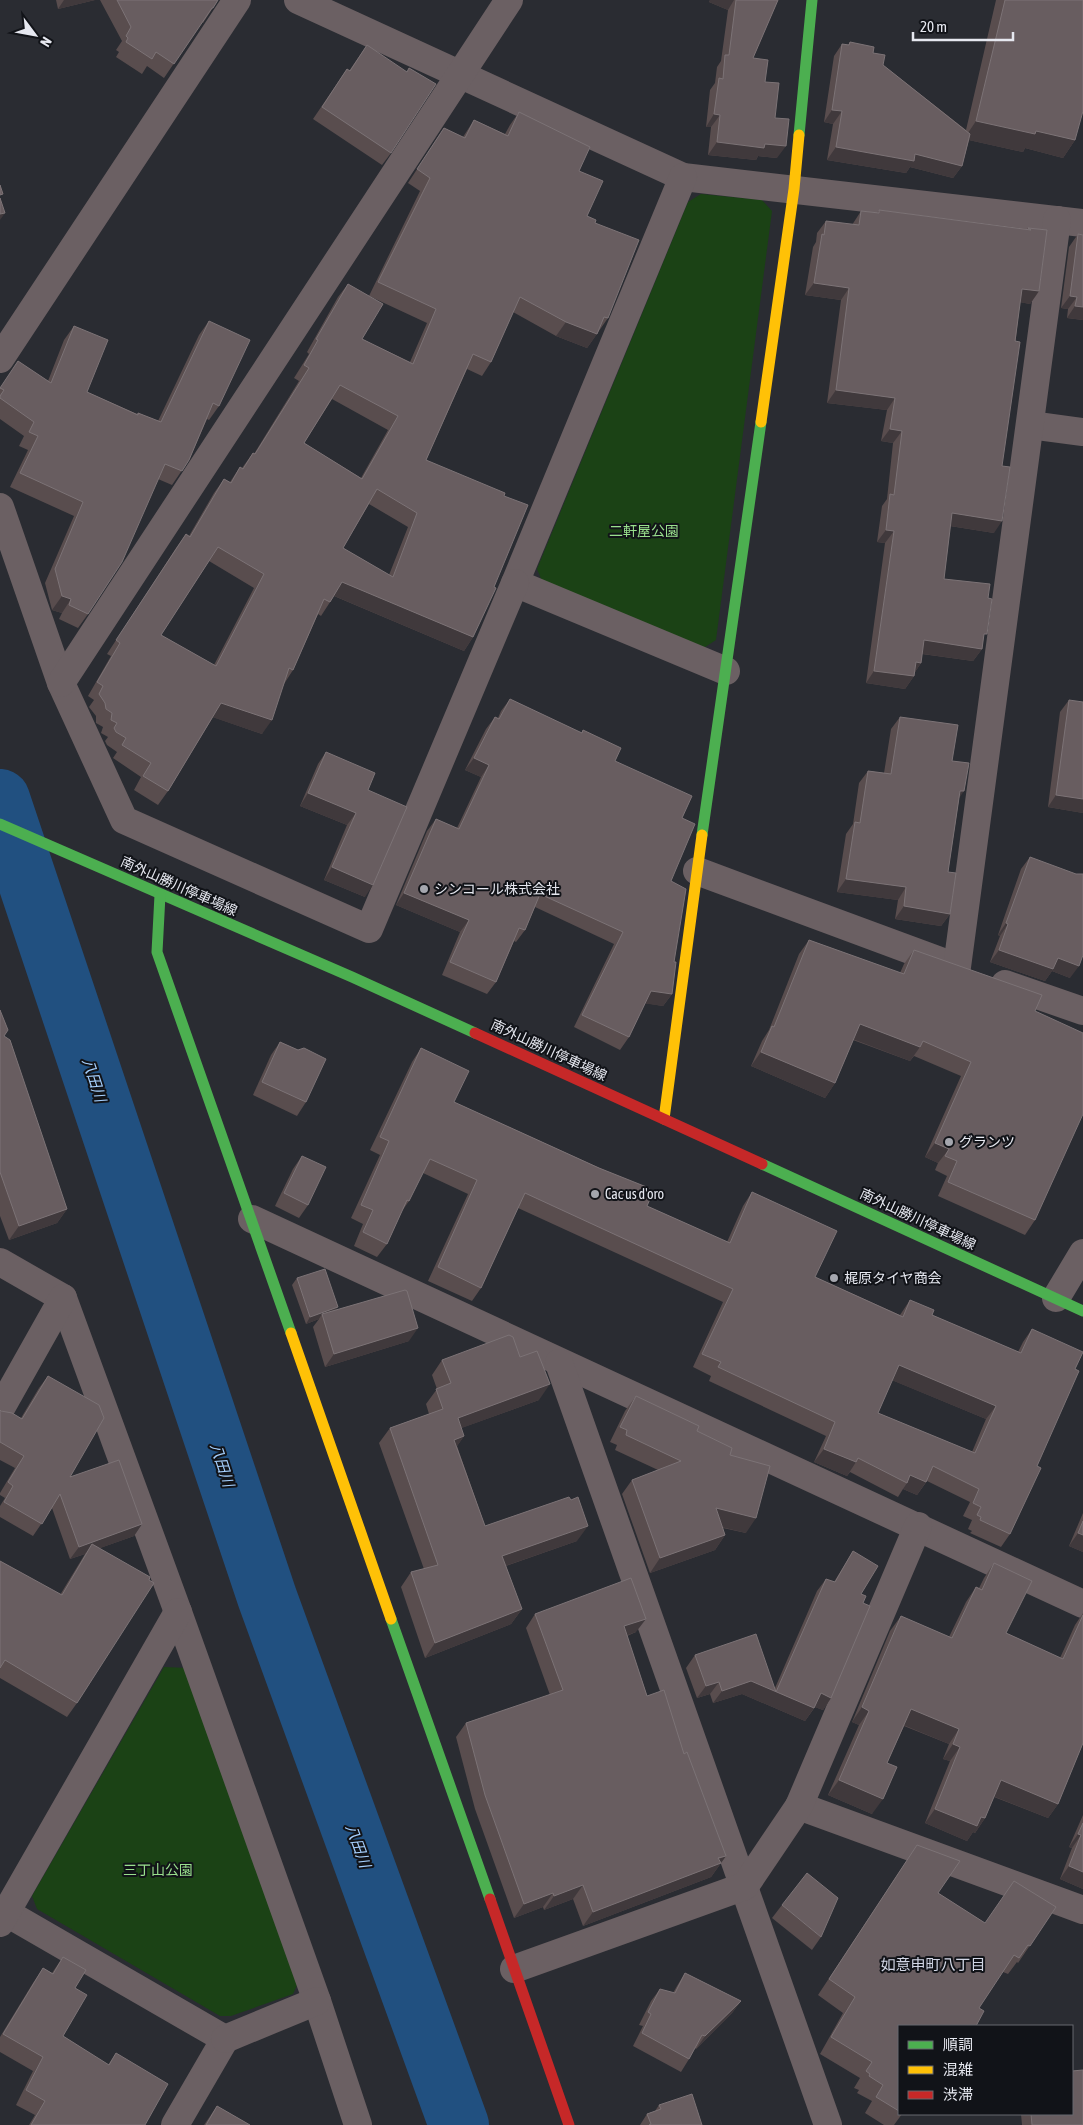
<svg xmlns="http://www.w3.org/2000/svg" width="1083" height="2125" viewBox="0 0 1083 2125" font-family="'Asap Condensed','Noto Sans JP',sans-serif">
  <style>
    .green { fill: #1b4215 }
    .lines { fill: none; stroke-linecap: round; stroke-linejoin: round }
    .river { stroke: #215080; stroke-width: 60 }
    .street { stroke: #6b6063; stroke-width: 28 }
    .fast { stroke: #4caf50; stroke-width: 11 }
    .slow { stroke: #ffc107; stroke-width: 11 }
    .jam { stroke: #c62828; stroke-width: 11 }
    .wall { fill: #594d4e; fill-rule: evenodd }
    .shaded-wall { fill: #40393c }
    .building { fill: #685d60; stroke: #7c7376; fill-rule: evenodd }
    .poi-dot { fill: #a4a6ae; stroke: #111318; stroke-width: 2 }
    .labels { text-anchor: middle; stroke-width: 4; stroke-linejoin: round; paint-order: stroke }
    .park-label { font-size: 14px; fill: #99e08d; stroke: #111318 }
    .street-label { font-size: 14px; fill: #e6e8f0; stroke: #111318 }
    .poi-label { font-size: 14px; fill: #e6e8f0; stroke: #111318; text-anchor: start }
    .water-label { font-size: 15px; font-style: italic; fill: #a6d0fe; stroke: #111318 }
    .neighbourhood-label { font-size: 15px; fill: #d2d7e6; stroke: #111318 }
  </style>
  <rect width="100%" height="100%" fill="#2a2c32"/>
  <g class="green">
    <path d="M701 194 762 200 772 211 716 640 702 649 542 581 537 569 688 202Z"/>
    <path d="M164 1667 188 1668 298 1983 293 1994 231 2016H220L37 1909 32 1896Z"/>
  </g>
  <g class="lines">
    <path class="river" d="M0 799 267 1597 459 2125"/>
    <g class="street">
      <path d="M298 0 683 177 1083 223"/>
      <path d="M683 177 515 583 726 671"/>
      <path d="M0 359 237 0"/>
      <path d="M1030 425 1083 432"/>
      <path d="M0 507 61 683 124 820 369 929 515 583"/>
      <path d="M61 683 509 0"/>
      <path d="M697 871 948 964"/>
      <path d="M957 967 1057 220"/>
      <path d="M1005 984 1083 1011"/>
      <path d="M252 1219 1083 1604"/>
      <path d="M0 1262 63 1298 178 1612 317 2001 358 2125"/>
      <path d="M1056 1298 1083 1253"/>
      <path d="M559 1363 828 2125"/>
      <path d="M0 1410 63 1298"/>
      <path d="M799 1806 1083 1910"/>
      <path d="M0 1909 225 2039 175 2125"/>
      <path d="M0 1923 178 1612"/>
      <path d="M514 1969 745 1886 799 1806 918 1526"/>
      <path d="M225 2039 317 2001"/>
    </g>
    <g class="fast">
      <path d="M799 135 812 0"/>
      <path d="M0 824 352 977 475 1033"/>
      <path d="M702 835 761 422"/>
      <path d="M160 895 157 952 291 1333"/>
      <path d="M762 1164 1083 1311"/>
      <path d="M391 1619 490 1899"/>
    </g>
    <g class="slow">
      <path d="M761 422 794 189 799 135"/>
      <path d="M664 1119 702 835"/>
      <path d="M291 1333 391 1619"/>
    </g>
    <g class="jam">
      <path d="M475 1033 762 1164"/>
      <path d="M490 1899 569 2125"/>
    </g>
  </g>
  <g class="wall">
    <path d="M56 0H95L58 9Z"/>
    <path d="M100 0H218L203 23 202 22 164 78 147 66 142 74 116 57 119 52 116 50 122 41Z"/>
    <path d="M710 0H778L753 58 765 82 775 118 777 158 758 156 756 160 708 155 711 127H706L710 90 715 83 717 67 721 61 728 10 709 2Z"/>
    <path d="M996 0H1083L1075 140 1063 158 1025 148 1023 152 969 140 962 166 953 178 910 167 906 173 827 160 833 124 824 122 834 56 842 44 848 45 850 42 873 53 883 65 966 130Z"/>
    <path d="M367 45 391 153 382 165 313 119 347 69 349 71Z"/>
    <path d="M519 112 579 171 587 216 595 223 608 318 587 348 556 336 513 312 491 362 482 376 467 369 426 460 504 496 473 637 464 651 334 596 321 616 318 614 293 670 284 684 262 734 213 717 168 791 158 805 134 790 141 777 113 758 117 752 107 745 105 741 108 737 101 733 103 727 96 723V716L89 707 94 700 88 696 111 656 107 654 176 548 186 534 189 536 214 493 224 479 230 482 240 467 242 468 253 453 254 454 299 381 294 378 309 354 307 352 338 297 348 284 362 339 410 362 427 323 369 296 420 191 408 183 444 128 463 137 474 120 505 134 510 125ZM332 399 388 430 361 478 304 443ZM369 504 408 527 389 575 343 548ZM209 561 254 588 214 665 161 635Z"/>
    <path d="M879 210 1027 229 1028 228 1047 230 1039 291 1030 304 1020 302 994 533 950 526 944 579 983 640 982 649 973 661 922 654 921 663 915 672 914 676 905 689 866 683 885 543 877 542 882 506 887 499 893 443 881 441 887 410 827 403 841 300 805 295 813 247 816 242 817 233 826 221 852 225 861 211 877 213Z"/>
    <path d="M1078 234 1083 235V320L1067 318 1068 309 1061 308 1069 247Z"/>
    <path d="M209 321 219 406 209 420 207 419 189 460 172 485 158 479 88 614 78 628 59 619 62 613 52 610 45 583 74 516 10 487 28 450 19 446 24 436 0 419V388L48 381 64 340 74 326 87 392 137 414 138 413 158 421 199 335Z"/>
    <path d="M510 699 581 733 583 730 615 761 682 818 671 881 674 962 672 994 663 1006 645 1003 629 1037 620 1050 574 1027 614 944 535 907 525 930 516 942 514 941 496 982 487 994 442 975 460 932 396 905 427 831 436 819 457 828 481 777 465 770 486 729 495 717 498 718 501 711Z"/>
    <path d="M1069 700 1083 813 1048 807 1060 712Z"/>
    <path d="M900 717 952 761 959 799 948 872 950 914 941 926 895 919 898 900 837 892 846 834 853 824 859 783 868 771 884 773 891 729Z"/>
    <path d="M326 752 368 790 365 897 324 880 347 825 300 806 318 764Z"/>
    <path d="M1030 857 1070 978 1052 971 1045 981 990 962 1000 936 998 935 1021 869Z"/>
    <path d="M809 940 900 973 904 964 914 950 1035 1011V1220L1025 1235 938 1196 947 1176 935 1170 938 1163 925 1157 961 1076 914 1056 910 1061 853 1040 835 1083 825 1098 751 1066 762 1041 769 1030 799 954Z"/>
    <path d="M0 1010 4 1036 67 1209 57 1223 9 1240 0 1216Z"/>
    <path d="M280 1042 298 1050 306 1102 297 1116 253 1095 271 1055Z"/>
    <path d="M421 1048 454 1102 648 1190 647 1206 727 1242 743 1206 752 1192 815 1277 900 1315 910 1300 932 1315 1018 1352 1023 1342 1032 1329 1075 1369 1010 1534 1001 1547 970 1533 972 1531 968 1529 972 1520 963 1516 970 1502 927 1481 917 1495 903 1489 898 1497 850 1472 847 1476 814 1462 826 1436 709 1381 711 1376 693 1367 723 1302 518 1208 481 1288 472 1301 428 1281 468 1194 423 1173 409 1201 402 1211 387 1244 377 1257 354 1246 363 1224 351 1218 380 1155 370 1150 412 1062ZM892 1380 986 1419 972 1452 878 1413Z"/>
    <path d="M302 1156 308 1205 299 1218 275 1206 293 1169Z"/>
    <path d="M297 1278 336 1310 409 1341 325 1367 313 1327 319 1319 306 1324 292 1285Z"/>
    <path d="M520 1357 539 1400 461 1428 464 1436 457 1446 485 1526 577 1541 506 1566 522 1609 511 1624 425 1658 401 1587 411 1572 424 1569 379 1443 390 1428 429 1414 426 1404 437 1389 432 1375 442 1360Z"/>
    <path d="M48 1376 70 1477 142 1524 134 1536 100 1548 77 1703 67 1717 0 1678V1561L60 1595 85 1554 70 1559 52 1508 33 1536 0 1517V1506L5 1498 0 1495V1493L15 1468 0 1460V1410L21 1418 39 1388Z"/>
    <path d="M636 1396 697 1431 730 1455 746 1533 723 1528 725 1535 715 1550 650 1573 622 1494 632 1480 658 1470 615 1450 617 1445 610 1442 625 1411Z"/>
    <path d="M1083 1513V1552L1069 1546Z"/>
    <path d="M853 1551 863 1603 831 1698 823 1710 815 1707 805 1721 742 1694 713 1703 710 1694 697 1698 686 1668 695 1655 775 1688 817 1591 826 1579 834 1582Z"/>
    <path d="M994 1563 1006 1633 1060 1658 1075 1625 1083 1613V1743L1058 1804 1048 1818 994 1797 985 1818 975 1833 973 1832 967 1841 925 1823 950 1761 943 1759 949 1744 904 1726 887 1763 872 1814 828 1795 859 1725 852 1722 890 1631 901 1616 949 1637 966 1602 976 1587 979 1588 984 1578Z"/>
    <path d="M535 1614 636 1632 627 1636 647 1696 684 1754 726 1856 711 1877 583 1926 573 1899 544 1910 543 1907 514 1918 475 1809 456 1737 466 1723 550 1695 526 1628Z"/>
    <path d="M1083 1815V1889L1060 1879 1072 1848 1069 1847Z"/>
    <path d="M917 1845 938 1893 985 1923 1056 1907 1018 1963 1017 1962 1008 1974 1003 1972 899 2026V2114H902L894 2125H884L865 2113 872 2101 857 2093 859 2090 854 2088 860 2078 820 2054 843 2013 818 1995Z"/>
    <path d="M782 1905 821 1937 812 1950 772 1918Z"/>
    <path d="M63 1957 75 1988 63 2036 108 2065 116 2053 145 2125H29L35 2115 16 2105 33 2071 0 2052V2037L33 1983 43 1968 52 1973Z"/>
    <path d="M685 1973 741 2001 732 2013 696 2049 695 2048 689 2059 681 2072 633 2046 643 2026 639 2025 651 2001 660 1989 673 1993 677 1986Z"/>
    <path d="M659 2105 702 2125H640L647 2114 655 2111Z"/>
    <path d="M217 2106 250 2125H204Z"/>
    <path d="M1021 2114H1072L1083 2125H1022Z"/>
  </g>
  <g class="shaded-wall">
    <path d="M64 0H95L58 9Z"/>
    <path d="M710 0H734L728 10 709 2Z"/>
    <path d="M832 110 842 111 833 124 824 122Z"/>
    <path d="M714 114 720 115 711 127H706Z"/>
    <path d="M976 121 1036 131 1075 140 1063 158 1025 148 1023 152 964 139Z"/>
    <path d="M717 142 765 144 786 146 777 158 758 156 756 160 708 155Z"/>
    <path d="M836 147 915 154 962 166 953 178 910 167 906 173 827 160Z"/>
    <path d="M5 213 0 220V214Z"/>
    <path d="M814 283 849 288 841 300 805 295Z"/>
    <path d="M1022 289 1039 291 1030 304 1013 301Z"/>
    <path d="M1070 296 1077 297 1068 309 1061 308Z"/>
    <path d="M1075 306 1083 307V320L1067 318Z"/>
    <path d="M566 322 597 334 587 348 556 336Z"/>
    <path d="M836 390 895 398 887 410 827 403Z"/>
    <path d="M890 429 902 431 893 443 881 441Z"/>
    <path d="M952 513 1002 521 994 533 944 525Z"/>
    <path d="M886 530 894 531 885 543 877 542Z"/>
    <path d="M342 582 473 637 464 651 332 595Z"/>
    <path d="M62 596 71 599 62 613 52 610Z"/>
    <path d="M924 640 982 649 973 661 916 653Z"/>
    <path d="M916 662 921 663 913 675Z"/>
    <path d="M874 671 914 676 905 689 866 683Z"/>
    <path d="M221 703 272 720 262 734 212 717Z"/>
    <path d="M474 758 489 765 481 777 465 770Z"/>
    <path d="M960 791H964L955 804Z"/>
    <path d="M308 793 356 813 347 825 300 806Z"/>
    <path d="M1056 795 1083 799V813L1048 807Z"/>
    <path d="M332 867 373 885 365 897 324 880Z"/>
    <path d="M846 879 906 887 898 900 837 892Z"/>
    <path d="M404 893 469 920 460 932 396 905Z"/>
    <path d="M904 906 950 914 941 926 895 919Z"/>
    <path d="M1006 923 1008 924 1000 936 998 935Z"/>
    <path d="M999 950 1058 958 1079 966 1070 978 1052 971 1045 981 990 962Z"/>
    <path d="M651 991 672 994 663 1006 642 1003Z"/>
    <path d="M860 1024 920 1047 910 1061 850 1038Z"/>
    <path d="M761 1052 835 1083 825 1098 751 1066Z"/>
    <path d="M935 1143 949 1149 938 1163 925 1157Z"/>
    <path d="M67 1209 57 1223 9 1240 19 1226Z"/>
    <path d="M338 1307 333 1314H322L319 1319 306 1324 310 1317Z"/>
    <path d="M418 1328 409 1341 325 1367 334 1354Z"/>
    <path d="M899 1365 996 1406 986 1419 889 1379Z"/>
    <path d="M550 1384 539 1400 448 1433 458 1418Z"/>
    <path d="M464 1436 453 1452 454 1440Z"/>
    <path d="M824 1449 856 1462 847 1476 814 1462Z"/>
    <path d="M910 1475 926 1482 917 1495 903 1489 907 1483Z"/>
    <path d="M716 1508 756 1518 746 1533 705 1523Z"/>
    <path d="M142 1524 134 1536 86 1553 92 1544 85 1554 70 1559 79 1547Z"/>
    <path d="M588 1526 577 1541 491 1571 502 1556Z"/>
    <path d="M1078 1533 1083 1535V1552L1069 1546Z"/>
    <path d="M725 1535 715 1550 650 1573 660 1558Z"/>
    <path d="M522 1609 511 1624 425 1658 435 1643Z"/>
    <path d="M646 1619 636 1632 614 1640 624 1626Z"/>
    <path d="M751 1681 814 1708 805 1721 742 1694 713 1703 722 1691Z"/>
    <path d="M719 1682 710 1694 697 1698 706 1686Z"/>
    <path d="M821 1693 831 1698 823 1710 812 1706Z"/>
    <path d="M862 1707 869 1711 859 1725 852 1722Z"/>
    <path d="M911 1709 959 1729 949 1744 901 1724Z"/>
    <path d="M953 1744 960 1747 950 1761 943 1759Z"/>
    <path d="M839 1780 883 1799 872 1814 828 1795Z"/>
    <path d="M1001 1780 1058 1804 1048 1818 990 1795Z"/>
    <path d="M935 1809 981 1817 985 1818 975 1833 973 1832 967 1841 925 1823Z"/>
    <path d="M1078 1834 1081 1835 1072 1848 1069 1847Z"/>
    <path d="M726 1856 711 1877 583 1926 593 1912Z"/>
    <path d="M1069 1866 1083 1872V1889L1060 1879Z"/>
    <path d="M583 1885 573 1899 544 1910 554 1896Z"/>
    <path d="M553 1893 543 1907 514 1918 524 1904Z"/>
    <path d="M741 2001 732 2013 696 2049 705 2036Z"/>
  </g>
  <g class="building">
    <path d="M117 0H218L213 8H212L174 64 156 52 152 59 126 42 128 38 126 36 131 27Z"/>
    <path d="M736 0H778L753 58 768 60 765 82 779 83 775 118 789 119 786 146 765 144 764 148 717 142 720 115 714 114 719 78 723 79 725 55H729Z"/>
    <path d="M1005 0H1083V111L1075 140 1036 131 1035 134 976 121Z"/>
    <path d="M850 42 874 47 873 53 885 55 883 65 970 134 962 166 915 154 914 161 836 147 842 111 832 110 842 44 849 45Z"/>
    <path d="M367 45 407 72 409 68 436 84 391 153 322 107 347 69 350 71Z"/>
    <path d="M519 112 590 147 579 171 603 181 587 216 596 220 595 223 639 240 608 318 604 317 597 334 566 322 520 297 491 362 473 354 426 460 505 493 504 496 528 505 494 587 496 588 473 637 342 582 330 602 324 599 293 670 289 668 272 720 221 703 168 791 143 776 151 763 122 745 126 738 116 732 114 728 117 723 111 720 112 713 106 709 105 703 99 694 103 686 97 682 120 643 116 640 186 534 190 537 224 479 231 483 240 467 243 469 253 453 255 454 309 368 304 365 318 340 316 339 348 284 383 304 362 339 413 364 436 309 378 282 430 178 417 169 444 128 465 138 474 120 508 136ZM340 385 398 416 362 479 304 443ZM377 489 417 513 393 577 343 548ZM218 547 264 574 216 666 161 635Z"/>
    <path d="M0 185 3 194 0 195Z"/>
    <path d="M0 198 5 213 0 214Z"/>
    <path d="M879 210 1031 230 1028 228 1047 230 1039 291 1022 289 1015 341 1020 342 1002 466 1010 467 1002 521 952 513 944 579 990 584 988 598 992 599 987 634H984L982 649 924 640 921 663 916 662 914 676 874 671 894 531 886 530 890 494 894 495 902 431 890 429 895 398 836 390 849 288 814 283 822 234 824 235 826 221 859 225 861 211 879 213Z"/>
    <path d="M1078 234 1083 235V307L1075 306 1077 297 1070 296Z"/>
    <path d="M209 321 250 340 219 406 213 403 189 460 182 471 165 464 122 562 88 614 69 605 71 599 62 596 55 569 83 502 20 473 38 436 29 432 34 422 0 398V396L4 390 0 388 18 361 51 383 74 326 108 340 87 392 138 415V413L161 422Z"/>
    <path d="M510 699 582 733 583 730 621 748 615 761 692 796 682 818 695 824 671 881 686 889 674 962H676L672 994 651 991 629 1037 582 1015 623 932 540 894 525 930 519 928 496 982 450 962 469 920 404 893 436 819 459 829 489 765 474 758 495 717 499 719Z"/>
    <path d="M1069 700 1083 702V799L1056 795Z"/>
    <path d="M900 717 958 725 952 761 969 763 964 791H960L948 872 956 873 950 914 904 906 906 887 846 879 855 822 860 823 868 771 891 774Z"/>
    <path d="M326 752 375 773 368 790 407 807 373 885 332 867 356 813 308 793Z"/>
    <path d="M1030 857 1076 874H1083V955L1079 966 1058 958 1053 969 999 950 1008 924 1006 923Z"/>
    <path d="M809 940 904 974 914 950 1042 995 1035 1011 1083 1033V1114L1035 1220 948 1182 957 1161 945 1156 949 1149 935 1143 971 1062 923 1041 920 1047 860 1024 835 1083 761 1052 772 1026 774 1027Z"/>
    <path d="M0 1010 8 1030 4 1036 10 1040 67 1209 19 1226 0 1172Z"/>
    <path d="M280 1042 298 1050 304 1048 326 1059 306 1102 262 1082Z"/>
    <path d="M421 1048 469 1071 454 1102 599 1168 649 1188 648 1190 653 1192 647 1206 730 1243 752 1192 837 1231 815 1277 903 1317 910 1300 934 1310 932 1315 1021 1353 1032 1329 1083 1352 1075 1369 1079 1371 1037 1466 1041 1468 1010 1534 980 1520 981 1517 977 1515 981 1507 973 1503 979 1489 933 1466 926 1482 910 1475 907 1483 858 1458 856 1462 824 1449 835 1422 718 1367 721 1362 702 1354 733 1289 525 1193 481 1288 438 1267 477 1180 430 1159 409 1201 407 1200 387 1244 363 1232 373 1210 361 1205 389 1141 380 1137ZM899 1365 996 1406 975 1453 878 1413Z"/>
    <path d="M302 1156 326 1167 308 1205 284 1193Z"/>
    <path d="M325 1269 338 1307 310 1317 297 1278Z"/>
    <path d="M405 1290 407 1291 418 1328 334 1354 322 1314Z"/>
    <path d="M509 1335 513 1337 520 1357 537 1351 550 1384 458 1418 464 1436 454 1440 485 1526 569 1497 571 1500 578 1497 588 1526 502 1556 522 1609 435 1643 411 1572 438 1565 390 1428 443 1409 436 1389 451 1383 442 1360Z"/>
    <path d="M48 1376 99 1405 104 1418 70 1477 119 1460 142 1524 79 1547 60 1494 42 1524 4 1502 13 1486 8 1482 24 1456 0 1442V1410L1 1411 12 1413 22 1419Z"/>
    <path d="M636 1396 699 1426 697 1431 732 1448 730 1455 770 1466 756 1518 716 1508 725 1535 660 1558 632 1480 681 1461 626 1435 627 1430 620 1427Z"/>
    <path d="M1083 1521V1535L1078 1533Z"/>
    <path d="M92 1544 150 1577 149 1580 154 1583 77 1703 5 1660 0 1668V1561L62 1595Z"/>
    <path d="M853 1551 878 1566 861 1594 866 1596 863 1603 870 1606 831 1698 821 1693 814 1708 751 1681 722 1691 719 1682 706 1686 695 1655 756 1634 776 1692 826 1579 835 1582Z"/>
    <path d="M994 1563 1032 1581 1006 1633 1063 1659 1083 1615V1743L1058 1804 1001 1780 985 1818 981 1817 977 1826 935 1809 960 1747 953 1744 959 1729 911 1709 887 1763 897 1767 883 1799 839 1780 869 1711 862 1707 901 1616 952 1638 976 1587 982 1590Z"/>
    <path d="M631 1578 646 1619 624 1626 647 1696 664 1690 684 1754 687 1752 726 1856 718 1858 721 1863 593 1912 583 1885 554 1896 553 1893 524 1904 485 1795 466 1723 563 1690 535 1614Z"/>
    <path d="M1083 1823V1872L1069 1866 1081 1835 1078 1834Z"/>
    <path d="M917 1845 960 1861 938 1893 985 1923 1014 1881 1056 1907 1030 1946 1028 1945 1019 1958 1014 1955 979 2008 984 2011 976 2026H899V2111L876 2097 883 2085 869 2076 870 2074 866 2071 872 2062 831 2037 855 1997 829 1979Z"/>
    <path d="M807 1873 838 1898 821 1937 782 1905Z"/>
    <path d="M63 1957 86 1970 75 1988 87 1995 63 2036 109 2065 116 2053 168 2084 145 2125H31L45 2101 26 2090 43 2057 3 2034 43 1968 53 1974Z"/>
    <path d="M685 1973 741 2001 705 2036 702 2035 689 2059 642 2033 651 2014 648 2012 660 1989 675 1993Z"/>
    <path d="M1083 2070V2125H1032L1031 2114H1072V2071Z"/>
    <path d="M692 2094 702 2125H649L651 2124 647 2114 661 2109 659 2105Z"/>
    <path d="M217 2106 250 2125H206Z"/>
  </g>
  <g class="poi-dot">
    <circle cx="424" cy="889" r="5"/>
    <circle cx="949" cy="1142" r="5"/>
    <circle cx="595" cy="1194" r="5"/>
    <circle cx="834" cy="1278" r="5"/>
  </g>
  <g class="labels">
    <g class="park-label">
      <text x="644" y="536">二軒屋公園</text>
      <text x="158" y="1875">三丁山公園</text>
    </g>
    <g class="street-label">
      <text transform="translate(179 886) rotate(24)" y="5">南外山勝川停車場線</text>
      <text transform="translate(549 1050) rotate(25)" y="5">南外山勝川停車場線</text>
      <text transform="translate(918 1219) rotate(25)" y="5">南外山勝川停車場線</text>
    </g>
    <g class="poi-label">
      <text x="434" y="894">シンコール株式会社</text>
      <text x="959" y="1147">グランツ</text>
      <text x="605" y="1199">Cac us d'oro</text>
      <text x="844" y="1283">梶原タイヤ商会</text>
    </g>
    <g class="water-label">
      <text transform="translate(94 1080) rotate(72)" y="5">八田川</text>
      <text transform="translate(222 1465) rotate(72)" y="5">八田川</text>
      <text transform="translate(358 1846) rotate(70)" y="5">八田川</text>
    </g>
    <g class="neighbourhood-label">
      <text x="933" y="1970">如意申町八丁目</text>
    </g>
  </g>
  <rect x="898" y="2025" width="175" height="90" fill="#111318" stroke="#66686e"/>
  <rect x="908" y="2041" width="25" height="8" fill="#4caf50" stroke="#66686e"/>
  <text x="943" y="2050" font-size="15" fill="#e6e8f0">順調</text>
  <rect x="908" y="2066" width="25" height="8" fill="#ffc107" stroke="#66686e"/>
  <text x="943" y="2075" font-size="15" fill="#e6e8f0">混雑</text>
  <rect x="908" y="2091" width="25" height="8" fill="#c62828" stroke="#66686e"/>
  <text x="943" y="2100" font-size="15" fill="#e6e8f0">渋滞</text>
  <g transform="translate(35 35) rotate(122)" stroke="#111318" stroke-width="4" paint-order="stroke">
  <path d="M0-4L9 19L0 12L-9 19Z" fill="#e6e8f0"/>
  <text y="-8" font-size="14" font-weight="bold" text-anchor="middle" fill="#e6e8f0">N</text>
  </g>
  <path d="M913 32v8h100v-8" fill="none" stroke="#e6e8f0" stroke-width="2.5"/>
  <text x="920" y="32" font-size="15" fill="#e6e8f0" stroke="#111318" stroke-width="4" paint-order="stroke">20 m</text>
</svg>
